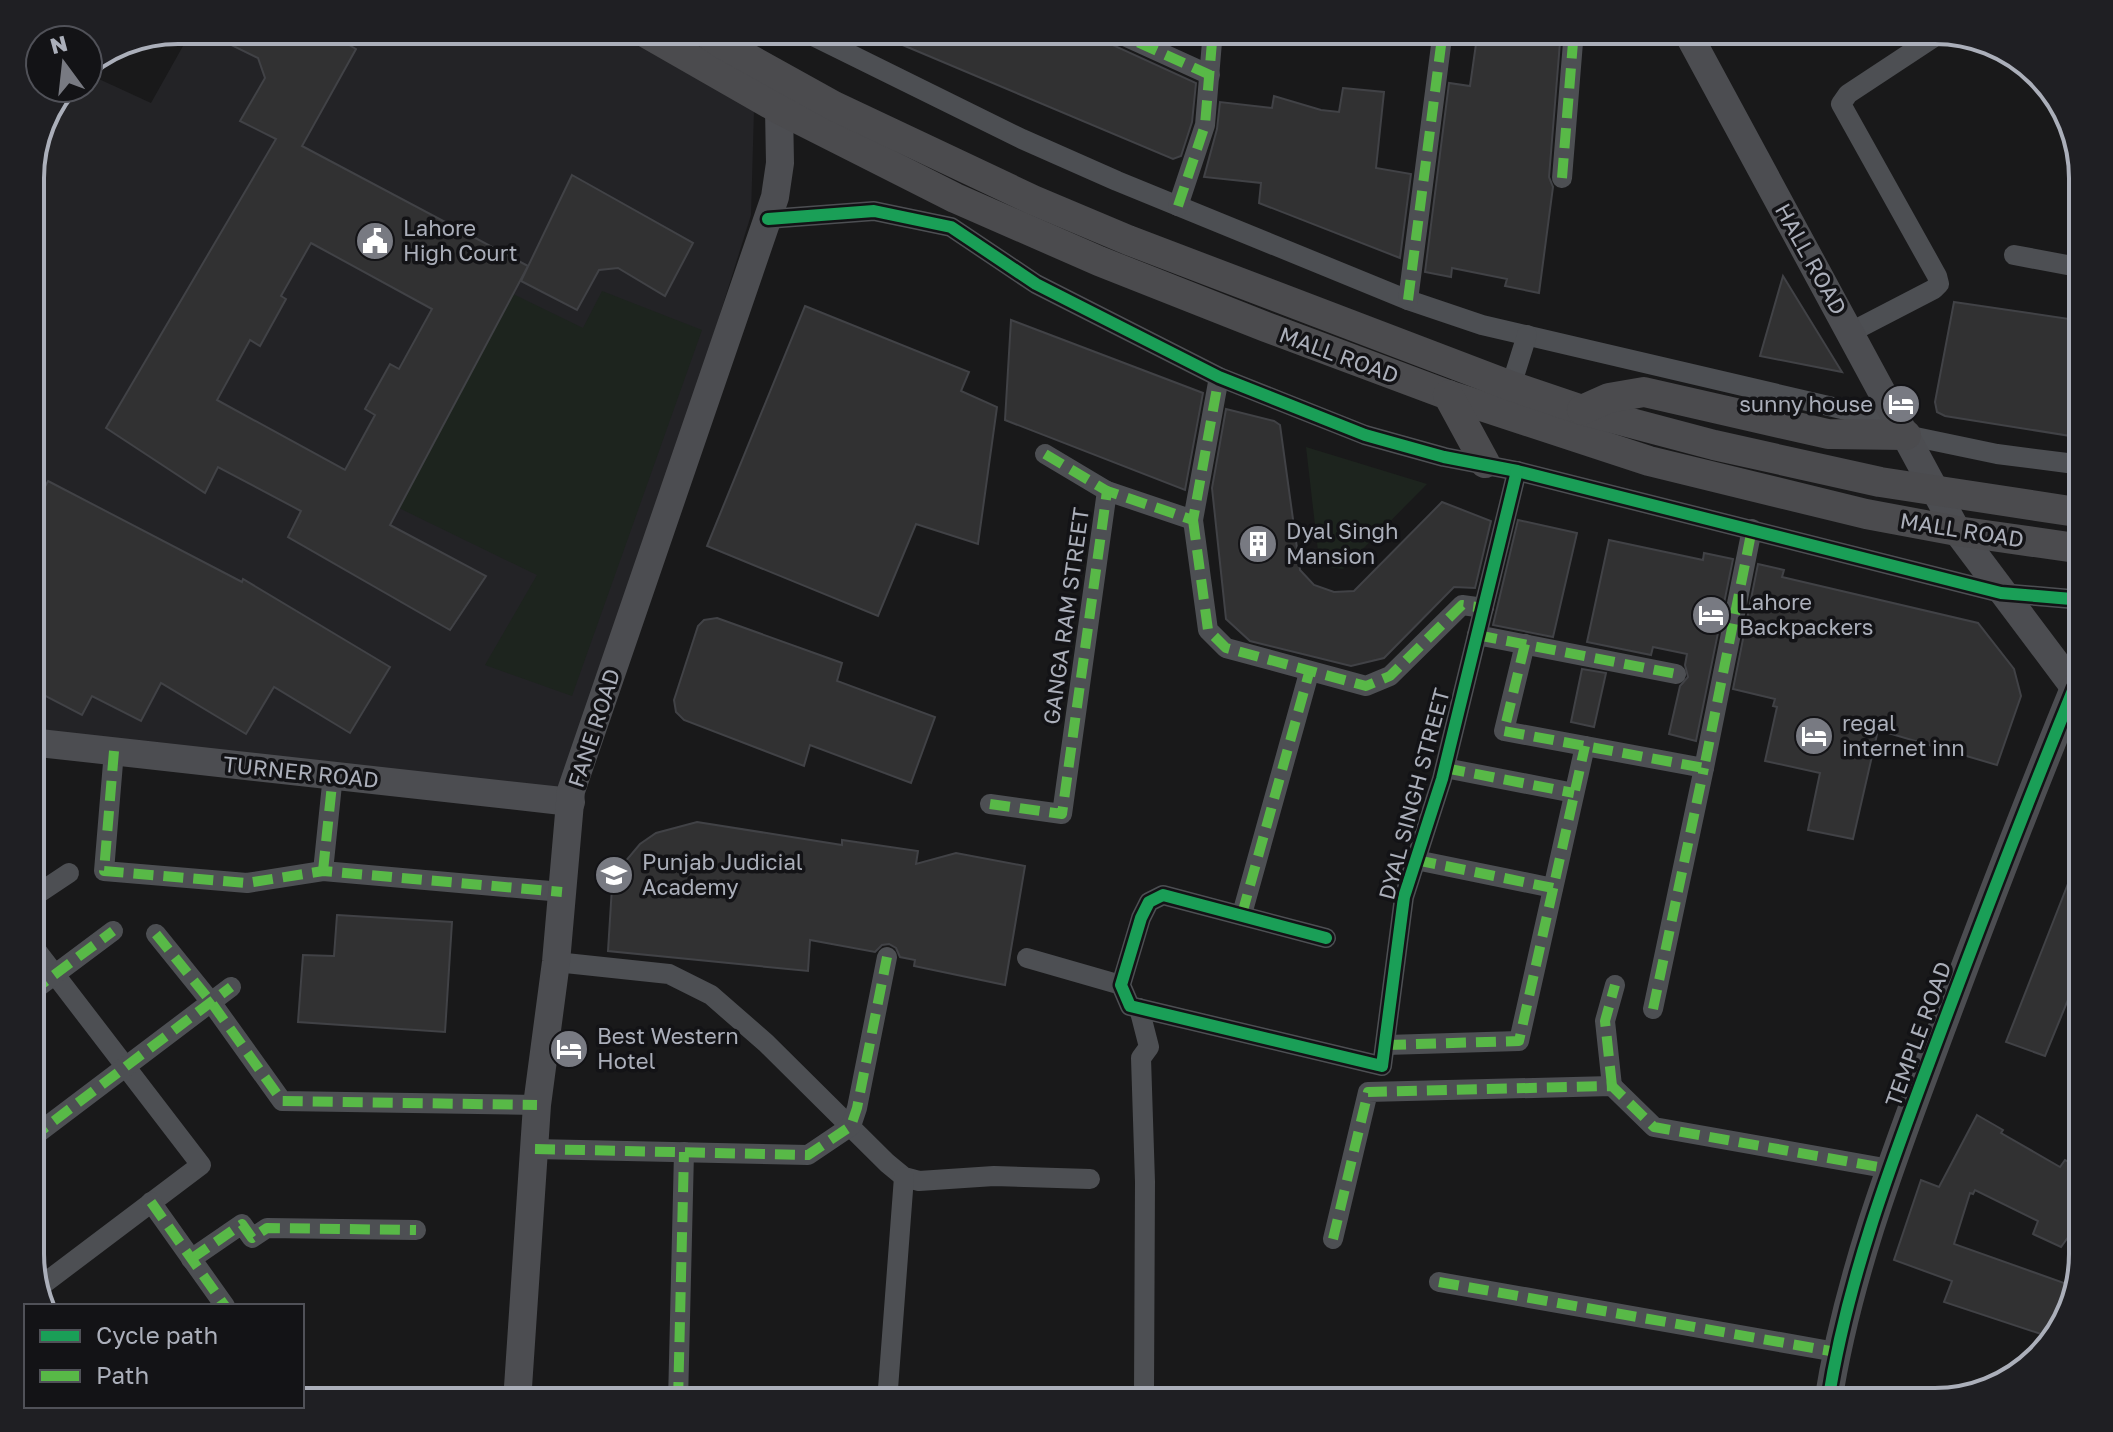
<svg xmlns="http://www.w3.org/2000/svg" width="2113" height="1432" viewBox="0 0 2113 1432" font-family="'Golos Text',sans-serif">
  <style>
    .built { fill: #232326 }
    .green { fill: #1d241e }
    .building { fill: #313132; stroke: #414246; stroke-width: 2; fill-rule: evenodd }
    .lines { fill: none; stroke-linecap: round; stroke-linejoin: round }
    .street { stroke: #4d4f53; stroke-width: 20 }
    .secondary { stroke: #4c4d51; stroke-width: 28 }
    .primary { stroke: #4b4b4e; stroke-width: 30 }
    .quiet { stroke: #58b947; stroke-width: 10; stroke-dasharray: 20 10; stroke-linecap: butt }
    .cycleway-casing { stroke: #131316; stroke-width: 17 }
    .cycleway { stroke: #1a9f57; stroke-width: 12 }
    .labels { text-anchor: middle; stroke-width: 7; stroke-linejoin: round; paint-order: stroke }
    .poi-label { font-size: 22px; fill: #abafba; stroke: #131316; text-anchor: start }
    .street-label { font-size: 22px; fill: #abafba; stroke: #131316 }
    .rim { fill: none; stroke: #abafba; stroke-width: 4 }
  </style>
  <rect width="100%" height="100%" fill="#19191a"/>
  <path class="built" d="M192 30H619L754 110 751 215 571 791 30 740V169L67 88H88V74L151 103Z"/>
  <g class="green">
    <path d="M602 291 702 330 572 696 485 665 537 575 399 508 513 294 583 328Z"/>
    <path d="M1306 447 1427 484 1343 569 1328 567 1319 560Z"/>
  </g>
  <g class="building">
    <path d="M201 30H323L356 49 302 146 528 266 390 525 486 576 450 630 288 537 301 511 218 467 205 493 106 428 276 139 240 121 265 78 258 58ZM311 243 432 309 399 369 390 364 365 409 375 415 345 470 217 400 250 340 260 346 286 299 281 296Z"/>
    <path d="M867 30H1086L1100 36 1106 42 1196 83 1192 122 1181 156 1173 159Z"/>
    <path d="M1478 30H1561L1549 177 1553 187 1539 293 1505 286 1507 279 1452 268 1451 277 1425 272 1449 83 1470 86Z"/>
    <path d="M1343 88 1384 92 1376 168 1411 174 1400 258 1259 203 1261 183 1204 177 1217 129 1220 102 1272 108 1274 96 1321 110 1339 112Z"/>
    <path d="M572 175 693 243 665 296 618 268 599 270 577 310 521 281Z"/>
    <path d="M1783 276 1842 372 1760 356Z"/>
    <path d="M1954 302 2083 321V438L1945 416 1937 412 1935 402Z"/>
    <path d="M805 306 969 372 961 391 997 407 978 544 916 524 878 616 707 546Z"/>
    <path d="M1011 320 1203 393 1185 490 1005 420Z"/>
    <path d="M1226 409 1274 421 1280 425 1300 570 1314 585 1334 592 1354 591 1442 502 1491 521 1475 588 1454 587 1384 658 1351 666 1250 641 1226 619 1212 488Z"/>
    <path d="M48 481 242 582 243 579 390 667 350 733 274 687 246 734 161 683 141 721 92 696 82 715 30 688V515Z"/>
    <path d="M1518 520 1577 533 1553 637 1493 625Z"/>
    <path d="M1609 540 1703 560 1704 553 1733 559 1696 741 1669 734 1680 686 1688 677 1685 665 1687 654 1653 647 1651 655 1587 642Z"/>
    <path d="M1758 564 1784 570 1782 577 1978 623 2014 669 2021 696 1997 765 1878 730 1853 839 1808 830 1820 773 1765 761 1777 707 1773 706 1775 699 1733 689Z"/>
    <path d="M717 618 842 663 837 681 935 717 911 783 810 745 804 766 684 720 676 712 674 700 698 626 704 620Z"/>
    <path d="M1582 669 1606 673 1594 727 1571 722Z"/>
    <path d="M697 822 842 845V840L918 851 916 864 956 853 1025 866 1005 985 914 966 915 960 900 957 896 948 889 944 882 945 875 952 810 940 808 971 608 951 612 887 624 863 640 844 656 833Z"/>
    <path d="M2082 848 2083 963 2045 1056 2006 1042Z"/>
    <path d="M337 915 452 922 445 1032 298 1022 303 955 334 956Z"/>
    <path d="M1977 1115 2003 1130 2001 1133 2060 1167 2065 1160 2083 1169V1243L2069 1236 2061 1247 2033 1234 2038 1221 1975 1190 1973 1194 1970 1193 1954 1244 2067 1284 2050 1337 1944 1302 1952 1281 1894 1260 1921 1180 1939 1187Z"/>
  </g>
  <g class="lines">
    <g class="street">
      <path d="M801 30 1022 139 1117 181 1408 300 1482 325 1863 414 1906 435 1997 454 2083 465"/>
      <path d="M1111 30 1210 75"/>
      <path d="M1562 178 1574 30"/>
      <path d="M1178 206 1205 125 1213 30"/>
      <path d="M768 219 874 211 951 227 1036 284 1219 377 1365 435 1444 457 1517 471 2001 593 2083 600"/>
      <path d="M2014 255 2083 268"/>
      <path d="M1408 300 1443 30"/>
      <path d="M1851 332 1934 289 1939 284 1937 276 1841 104 1848 94 1942 32"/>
      <path d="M1511 386 1527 335"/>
      <path d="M1045 454 1107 491"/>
      <path d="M1193 520 1208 630 1226 648 1366 686 1390 676 1462 605 1484 608"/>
      <path d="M1477 635 1676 674"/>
      <path d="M1525 644 1504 731 1704 768 1752 529"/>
      <path d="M114 751 104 871 247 883 323 871 562 892"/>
      <path d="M1445 768 1574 793"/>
      <path d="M990 804 1062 814 1107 491 1193 520 1219 377"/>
      <path d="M1416 860 1553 888"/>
      <path d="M323 871 333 775"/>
      <path d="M30 899 69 873"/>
      <path d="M1242 914 1309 673"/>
      <path d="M156 934 211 1002 282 1101 537 1105"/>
      <path d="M1326 938 1163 895 1149 902 1141 918 1121 985 1130 1006 1382 1066 1404 897 1442 779 1517 471"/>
      <path d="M30 942 201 1165 38 1288"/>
      <path d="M1027 958 1121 985"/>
      <path d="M556 962 669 974 711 995 766 1043 887 1163 904 1177 919 1181 994 1176 1090 1179"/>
      <path d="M30 993 113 931"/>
      <path d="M1139 1008 1149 1047 1141 1058 1145 1182 1144 1392 1141 1402"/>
      <path d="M1653 1009 1704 768"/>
      <path d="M1386 1045 1519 1041 1585 746"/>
      <path d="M1612 1086 1605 1021 1615 985"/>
      <path d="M30 1139 231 987"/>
      <path d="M535 1149 808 1155 851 1126 857 1108 887 957"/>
      <path d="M151 1202 225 1306"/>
      <path d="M1333 1239 1368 1092 1612 1086 1654 1127 1890 1169"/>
      <path d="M191 1259 242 1224 252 1238 267 1228 416 1230"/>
      <path d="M1439 1282 1836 1352"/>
      <path d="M678 1402 684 1152"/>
      <path d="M887 1402 904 1177"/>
    </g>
    <g class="secondary">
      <path d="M1686 30 1957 531 2083 699"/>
      <path d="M30 742 571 802"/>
      <path d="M517 1402 537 1105 556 962 571 791 775 197 780 163 779 109 788 89"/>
      <path d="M1828 1402C1847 1280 1891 1164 1934 1049 1979 928 2025 808 2074 688"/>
    </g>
    <g class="primary">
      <path d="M641 30 779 109 955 198 1099 261 1266 327 1448 395 1649 461 1866 514 1957 531 2083 549"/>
      <path d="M702 30 724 45 834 106 1033 200 1128 240 1511 386 1582 410 1714 445 1880 482 2083 513"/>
      <path d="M1448 395 1485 463"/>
      <path d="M1582 410 1609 398 1644 392 1828 434 1906 435"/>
    </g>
    <g class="quiet">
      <path d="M1111 30 1210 75"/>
      <path d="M1562 178 1574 30"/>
      <path d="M1178 206 1205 125 1213 30"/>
      <path d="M1408 300 1443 30"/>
      <path d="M1045 454 1107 491"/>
      <path d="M1193 520 1208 630 1226 648 1366 686 1390 676 1462 605 1484 608"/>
      <path d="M1477 635 1676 674"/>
      <path d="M1525 644 1504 731 1704 768 1752 529"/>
      <path d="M114 751 104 871 247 883 323 871 562 892"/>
      <path d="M1445 768 1574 793"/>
      <path d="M990 804 1062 814 1107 491 1193 520 1219 377"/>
      <path d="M1416 860 1553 888"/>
      <path d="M323 871 333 775"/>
      <path d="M1242 914 1309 673"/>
      <path d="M156 934 211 1002 282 1101 537 1105"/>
      <path d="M30 993 113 931"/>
      <path d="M1653 1009 1704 768"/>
      <path d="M1386 1045 1519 1041 1585 746"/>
      <path d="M1612 1086 1605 1021 1615 985"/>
      <path d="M30 1139 231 987"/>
      <path d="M535 1149 808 1155 851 1126 857 1108 887 957"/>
      <path d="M151 1202 225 1306"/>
      <path d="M1333 1239 1368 1092 1612 1086 1654 1127 1890 1169"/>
      <path d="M191 1259 242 1224 252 1238 267 1228 416 1230"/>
      <path d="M1439 1282 1836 1352"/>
      <path d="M678 1402 684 1152"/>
    </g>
    <g class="cycleway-casing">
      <g id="cycleway">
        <path d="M768 219 874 211 951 227 1036 284 1219 377 1365 435 1444 457 1517 471 2001 593 2083 600"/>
        <path d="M1326 938 1163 895 1149 902 1141 918 1121 985 1130 1006 1382 1066 1404 897 1442 779 1517 471"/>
        <path d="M1828 1402C1847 1280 1891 1164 1934 1049 1979 928 2025 808 2074 688"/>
      </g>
    </g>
    <use href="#cycleway" class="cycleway"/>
  </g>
  <defs>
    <g id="civic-disc" transform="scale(2)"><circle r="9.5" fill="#787a82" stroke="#131316"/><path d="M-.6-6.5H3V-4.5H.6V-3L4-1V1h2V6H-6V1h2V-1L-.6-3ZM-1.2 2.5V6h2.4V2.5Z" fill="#fff"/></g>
    <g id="hotel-disc" transform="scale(2)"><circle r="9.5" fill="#787a82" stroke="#131316"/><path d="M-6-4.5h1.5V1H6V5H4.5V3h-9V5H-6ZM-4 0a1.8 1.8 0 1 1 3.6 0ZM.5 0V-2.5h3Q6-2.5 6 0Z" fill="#fff"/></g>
    <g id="building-disc" transform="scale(2)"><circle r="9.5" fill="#787a82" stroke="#131316"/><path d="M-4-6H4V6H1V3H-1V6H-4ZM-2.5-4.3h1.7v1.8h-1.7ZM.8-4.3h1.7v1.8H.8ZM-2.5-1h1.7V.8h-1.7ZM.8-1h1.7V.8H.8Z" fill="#fff"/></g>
    <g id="university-disc" transform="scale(2)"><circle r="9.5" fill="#787a82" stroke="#131316"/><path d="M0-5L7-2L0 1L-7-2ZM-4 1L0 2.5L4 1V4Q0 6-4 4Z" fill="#fff"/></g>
  </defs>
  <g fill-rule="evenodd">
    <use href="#civic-disc" x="375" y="241"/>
    <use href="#hotel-disc" x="1901" y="404"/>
    <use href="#building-disc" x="1258" y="544"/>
    <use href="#hotel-disc" x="1711" y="615"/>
    <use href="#hotel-disc" x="1814" y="736"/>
    <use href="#university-disc" x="614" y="875"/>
    <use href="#hotel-disc" x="569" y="1049"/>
  </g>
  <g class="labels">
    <g class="poi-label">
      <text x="403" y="236">Lahore<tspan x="403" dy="25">High Court</tspan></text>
      <text x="1873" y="412" text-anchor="end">sunny house</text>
      <text x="1286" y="539">Dyal Singh<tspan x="1286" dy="25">Mansion</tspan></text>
      <text x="1739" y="610">Lahore<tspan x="1739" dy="25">Backpackers</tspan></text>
      <text x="1842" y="731">regal<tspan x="1842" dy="25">internet inn</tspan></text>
      <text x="642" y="870">Punjab Judicial<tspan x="642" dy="25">Academy</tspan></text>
      <text x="597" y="1044">Best Western<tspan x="597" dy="25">Hotel</tspan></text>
    </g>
    <g class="street-label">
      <text transform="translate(1811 259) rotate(61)" y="8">HALL ROAD</text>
      <text transform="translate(1339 355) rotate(20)" y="8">MALL ROAD</text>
      <text transform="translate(1962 530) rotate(9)" y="8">MALL ROAD</text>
      <text transform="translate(1066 616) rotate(-82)" y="8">GANGA RAM STREET</text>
      <text transform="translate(594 728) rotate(-72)" y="8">FANE ROAD</text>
      <text transform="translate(301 772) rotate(6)" y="8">TURNER ROAD</text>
      <text transform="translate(1414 794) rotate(-75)" y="8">DYAL SINGH STREET</text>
      <text transform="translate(1918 1034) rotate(-70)" y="8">TEMPLE ROAD</text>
    </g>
  </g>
  <path d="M0 0H2113V1432H0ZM178 44H1935A134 134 0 0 1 2069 178V1254A134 134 0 0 1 1935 1388H178A134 134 0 0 1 44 1254V178A134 134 0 0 1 178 44Z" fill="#1f1f23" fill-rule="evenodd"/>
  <path class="rim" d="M178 44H1935A134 134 0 0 1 2069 178V1254A134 134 0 0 1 1935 1388H178A134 134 0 0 1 44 1254V178A134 134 0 0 1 178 44Z"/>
  <rect x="24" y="1304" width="280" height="104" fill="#131316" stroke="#505158" stroke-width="2"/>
  <rect x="40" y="1330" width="40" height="12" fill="#1a9f57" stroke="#505158" stroke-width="2"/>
  <text x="96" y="1344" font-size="24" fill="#abafba">Cycle path</text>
  <rect x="40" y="1370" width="40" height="12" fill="#58b947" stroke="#505158" stroke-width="2"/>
  <text x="96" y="1384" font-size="24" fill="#abafba">Path</text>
  <g transform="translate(64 64) rotate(345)"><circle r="38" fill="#131316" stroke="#505158" stroke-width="2"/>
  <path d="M0-6L14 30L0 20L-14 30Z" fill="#787a82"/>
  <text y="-12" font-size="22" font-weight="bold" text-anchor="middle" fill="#abafba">N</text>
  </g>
</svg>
